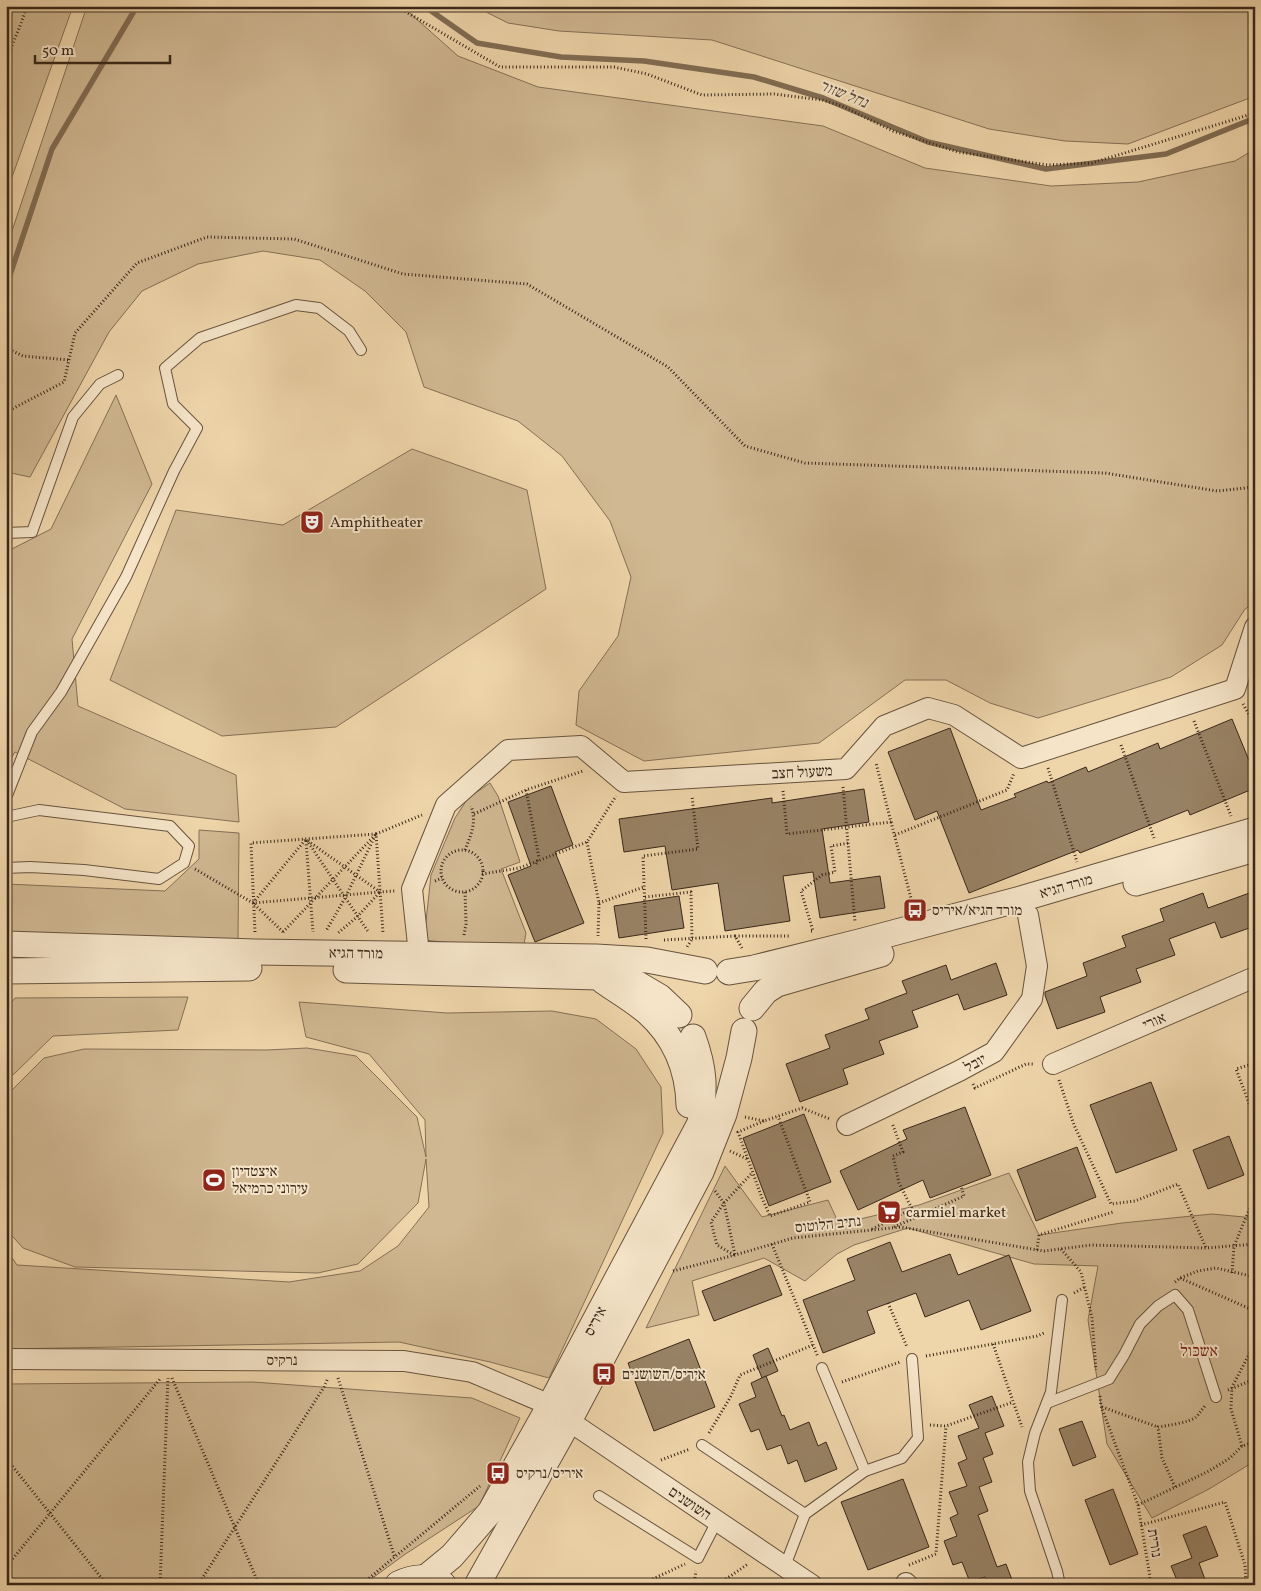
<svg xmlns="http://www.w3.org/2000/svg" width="1261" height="1591" viewBox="0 0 1261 1591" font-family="Vollkorn,'Frank Ruhl Libre',serif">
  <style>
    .green { fill: #d0b892; stroke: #857056 }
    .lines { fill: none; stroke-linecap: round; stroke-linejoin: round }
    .stream { stroke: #816c53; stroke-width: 5.5 }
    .building { fill: #988265; stroke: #3a281a }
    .service-casing { stroke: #67533e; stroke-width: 12 }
    .minor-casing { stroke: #67533e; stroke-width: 22 }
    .tertiary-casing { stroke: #67533e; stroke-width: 27 }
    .secondary-casing { stroke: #3a281a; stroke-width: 29 }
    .path { stroke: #3a281a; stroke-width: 3; stroke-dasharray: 1 2.5; stroke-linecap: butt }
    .service { stroke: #f5e4c8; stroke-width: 10 }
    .minor { stroke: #f5e4c8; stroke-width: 20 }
    .tertiary { stroke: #f5e4c8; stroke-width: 25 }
    .secondary { stroke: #f5e4c8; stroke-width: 28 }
    .path-bridge { stroke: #3a281a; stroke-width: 3; stroke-dasharray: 1 2.5; stroke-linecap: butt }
    .labels { text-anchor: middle; stroke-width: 4; stroke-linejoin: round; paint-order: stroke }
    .poi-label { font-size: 15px; fill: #3a281a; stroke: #f5e4c8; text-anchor: start }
    .street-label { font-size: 15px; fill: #3a281a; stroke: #f5e4c8 }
    .water-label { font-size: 16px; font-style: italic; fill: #5e4a36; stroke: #f5e4c8 }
    .neighbourhood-label { font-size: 16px; fill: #7a1f14; stroke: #f5e4c8 }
  </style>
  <rect width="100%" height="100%" fill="#efd5aa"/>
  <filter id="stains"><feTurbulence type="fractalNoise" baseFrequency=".004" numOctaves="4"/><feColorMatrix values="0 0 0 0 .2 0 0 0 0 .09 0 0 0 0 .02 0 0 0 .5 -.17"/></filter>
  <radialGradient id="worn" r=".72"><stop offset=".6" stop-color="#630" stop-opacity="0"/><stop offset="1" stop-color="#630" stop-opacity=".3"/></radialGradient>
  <g class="green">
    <path d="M6 6H73L6 194Z"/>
    <path d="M87 6H402L458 56 538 87 823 126 925 168 1051 186 1138 182 1235 161 1255 149V603L1245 609 1222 645 1171 677 1038 718 990 703 946 680H905L819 743 644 761 576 725 579 691 618 636 631 577 610 521 562 456 518 421 424 387 406 332 365 291 320 260 263 251 198 264 142 291 109 332 30 477 6 472V249Z"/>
    <path d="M474 6H1255V96L1128 144 1065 141 989 129 712 40 559 31 508 23Z"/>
    <path d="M116 395 152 484 72 639 78 706 236 775 239 822 125 809 15 752 6 767V552L51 529Z"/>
    <path d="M412 449 527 490 546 589 336 727 222 736 110 680 176 510 283 525Z"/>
    <path d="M490 783 498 796 520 862 501 869 526 933 523 950 424 940 431 875 455 818 468 798Z"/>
    <path d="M199 830 239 833 238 939 6 932V884L165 891 199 859Z"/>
    <path d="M188 997 178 1030 53 1036 14 1074 6 1079V1010L15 998Z"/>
    <path d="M299 1002 447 1013 552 1011 596 1019 636 1049 661 1087 663 1133 549 1378 490 1362 399 1342 6 1349V1249L17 1265 289 1282 360 1271 398 1246 429 1207 426 1159 418 1203 358 1264 318 1273 75 1267 23 1248 6 1229V1096L44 1058 84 1049 267 1050 307 1048 356 1056 417 1117 426 1157 425 1120 369 1054 306 1037Z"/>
    <path d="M725 1166 762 1217 828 1200 839 1224 919 1205 1009 1173 1039 1235 1122 1223 1212 1214 1255 1218V1461L1209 1489 1152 1518 1107 1444 1088 1320 1098 1266 1034 1264 908 1228 854 1245 837 1254 805 1281 764 1258 692 1281 699 1315 646 1328Z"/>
    <path d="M253 1382 472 1398 520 1418 479 1506 404 1555 363 1585H6V1384Z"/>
  </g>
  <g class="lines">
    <g class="stream">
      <path d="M424 6 477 43 561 57 644 61 754 77 823 98 928 142 1046 169 1166 154 1255 118"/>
      <path d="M6 287 52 149 137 6"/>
    </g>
  </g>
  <g class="building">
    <path d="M1232 719 1255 775V788L1190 815 1188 810 1080 853 1078 850 969 893 937 811 915 820 888 752 950 728 981 810 1016 797 1014 794 1047 781 1048 783 1086 767 1088 772 1158 743 1160 749Z"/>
    <path d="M551 786 573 845 555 852 584 923 535 942 508 875 531 866 508 802Z"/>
    <path d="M864 789 869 822 822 829 830 883 880 876 885 908 820 918 813 872 783 876 790 921 725 931 718 883 672 890 665 846 624 852 619 819 772 798V803Z"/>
    <path d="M1255 891V926L1221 938 1215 922 1169 939 1175 955 1136 969 1141 982 1100 997 1105 1012 1057 1029 1045 995V992L1087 976 1083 963 1126 947 1122 936 1164 921 1160 909 1203 893 1208 908Z"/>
    <path d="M679 896 684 928 619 938 614 906Z"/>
    <path d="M996 963 1007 995 964 1010 958 994 912 1011 918 1027 879 1041 884 1054 843 1069 848 1084 800 1102 786 1064 830 1048 825 1035 869 1019 865 1009 907 993 902 981 946 965 951 980Z"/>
    <path d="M1151 1082 1177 1150 1116 1173 1090 1105Z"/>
    <path d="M965 1107 991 1175 930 1198 923 1180 858 1210 840 1171 907 1139 903 1130Z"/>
    <path d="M804 1114 831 1182 769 1206 743 1138Z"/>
    <path d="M1229 1136 1244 1175 1208 1189 1193 1150Z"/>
    <path d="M1077 1147 1096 1197 1036 1221 1017 1170Z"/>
    <path d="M890 1242 902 1272 950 1254 958 1275 1009 1255 1031 1311 981 1330 969 1300 925 1317 916 1293 867 1311 875 1333 823 1353 803 1300 855 1280 847 1259Z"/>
    <path d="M770 1265 782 1295 714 1321 702 1291Z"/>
    <path d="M689 1339 715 1407 654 1431 628 1363Z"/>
    <path d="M768 1348 778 1371 762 1378 753 1355Z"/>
    <path d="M766 1376 782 1416 784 1415 790 1430 809 1422 818 1446 826 1442 837 1469 805 1482 797 1460 788 1464 781 1445 767 1450 759 1429 751 1432 739 1404 756 1397 751 1383Z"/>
    <path d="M992 1396 1004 1426 985 1433 993 1454 983 1458 992 1482 979 1487 988 1511 978 1515 997 1567 1006 1564 1014 1585H988L985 1577 970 1582 962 1562 953 1565 944 1541 957 1536 950 1518 958 1514 949 1492 967 1486 958 1463 967 1459 958 1436 979 1428 969 1405Z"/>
    <path d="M1082 1421 1096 1457 1073 1466 1059 1429Z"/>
    <path d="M903 1479 929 1547 868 1570 841 1502Z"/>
    <path d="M1113 1489 1138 1554 1110 1565 1085 1500Z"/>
    <path d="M1206 1526 1218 1556 1199 1563 1207 1585H1179L1171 1566 1192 1558 1183 1535Z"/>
  </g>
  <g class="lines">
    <g class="service-casing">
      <g id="service">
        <path d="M6 533 32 532 73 417 100 384 118 375"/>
        <path d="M6 798 32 732 61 692 126 577 174 471 197 428 173 404 165 368 200 338 296 305 319 308 349 331 361 350"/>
        <path d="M6 817 39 810 170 826 189 846 184 863 159 879 84 870 30 867 6 868"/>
        <path d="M1047 1403 1109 1379 1124 1355 1140 1324 1158 1306 1175 1295 1188 1310 1216 1397"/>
        <path d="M702 1445 805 1514"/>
        <path d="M865 1471 902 1458 918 1438 912 1359"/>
        <path d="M599 1496 698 1558 717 1521"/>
        <path d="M785 1566 805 1514 865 1471 822 1368"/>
        <path d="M1060 1585 1057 1571 1030 1491 1028 1462 1035 1433 1051 1392 1062 1300"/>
      </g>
    </g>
    <g class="minor-casing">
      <g id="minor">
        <path d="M419 954 412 889 446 805 508 750 581 746 624 782 846 769 884 726 928 708 954 715 1021 758 1235 689 1255 627"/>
        <path d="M1053 1064 1255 977"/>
        <path d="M847 1125 959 1071 994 1052 1032 999 1037 966 1028 915"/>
        <path d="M6 1359 404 1361 472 1372 550 1405"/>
        <path d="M569 1421 812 1585"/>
        <path d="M906 1583 908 1585"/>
      </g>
    </g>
    <g class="tertiary-casing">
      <g id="tertiary">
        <path d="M1136 883 1255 849"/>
        <path d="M6 944 256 952 596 957 647 960 705 971"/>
        <path d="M346 970 598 977 638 984 660 997 679 1015"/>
        <path d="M6 971 249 968"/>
        <path d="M729 972 754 968 859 942 1024 898 1255 830"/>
        <path d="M603 981C617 991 634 1001 647 1012 675 1037 688 1069 689 1105"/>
        <path d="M752 1008 766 991 777 984 881 954"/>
        <path d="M424 1579 452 1556 490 1512 550 1405 700 1123C705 1088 705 1070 693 1037"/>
        <path d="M477 1585 569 1421 701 1172 724 1114 739 1058 744 1031"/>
      </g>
    </g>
    <g class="secondary-casing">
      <path id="secondary" d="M399 1585C414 1578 428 1576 442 1585"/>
    </g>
    <g class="path">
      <path d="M396 6 500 67H614L647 74 702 95 774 94 822 100 842 106 893 131 958 152 1047 165 1092 163 1255 113"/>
      <path d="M6 73C10 66 9 60 10 53 14 37 23 23 26 6"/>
      <path d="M6 348 23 356 69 360"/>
      <path d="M6 409 10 410 64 382 75 333 137 263 207 237 294 239 403 274 527 284 668 367 745 446 805 463 1105 473 1217 491 1255 487"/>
      <path d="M1243 704 1255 725"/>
      <path d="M1194 721 1231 816"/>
      <path d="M1121 745 1154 838"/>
      <path d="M1048 768 1077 862"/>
      <path d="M843 787 855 922"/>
      <path d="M526 790 539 858"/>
      <path d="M783 791 787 834 891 822 876 763"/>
      <path d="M474 814 526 790 583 771"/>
      <path d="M891 822 913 906"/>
      <path d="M376 834 422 815"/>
      <path d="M895 835 1007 790 1014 773"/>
      <path d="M306 841 313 932"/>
      <path d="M308 841 380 892 395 891"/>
      <path d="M587 842 599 903 598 936"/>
      <path d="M465 850C471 835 477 822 471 806"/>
      <circle cx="462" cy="871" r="21"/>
      <path d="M195 869 253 903 380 892 357 917 338 933"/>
      <path d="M482 874 519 868 587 842 616 796"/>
      <path d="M435 881 442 878"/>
      <path d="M645 897 691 892 692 939 687 947"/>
      <path d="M599 903 644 887"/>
      <path d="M811 931H813L801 891 822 875 835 872 831 846 849 843"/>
      <path d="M255 932 251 843 376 834 383 933"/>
      <path d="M283 932 376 834 345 898 326 931"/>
      <path d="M283 932 253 903 306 839 369 933"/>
      <path d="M464 935 466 924 465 892"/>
      <path d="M646 939 643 856 698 849 692 796"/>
      <path d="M664 940 735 936"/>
      <path d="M742 948 735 936H791"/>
      <path d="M1255 1063 1236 1069 1255 1119"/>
      <path d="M1059 1080 1074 1125 1111 1204 1135 1201 1178 1184 1206 1248"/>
      <path d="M973 1084 975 1088 1026 1064H1034"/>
      <path d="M745 1117 764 1121 802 1108 830 1119"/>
      <path d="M764 1121 738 1132 762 1198 770 1216 810 1202 778 1116"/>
      <path d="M730 1151 747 1159"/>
      <path d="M715 1191 724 1203 735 1255"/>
      <path d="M894 1227 964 1196 961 1186"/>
      <path d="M872 1229 912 1209 899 1183 893 1156 903 1152 892 1123"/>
      <path d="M772 1244 818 1357"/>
      <path d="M1061 1249 1081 1272 1092 1318 1096 1370"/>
      <path d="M1037 1250 1039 1235 1113 1212"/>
      <path d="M734 1255 717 1245 711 1222 724 1203 752 1173"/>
      <path d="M673 1271 735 1255 793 1238 901 1227 1044 1251 1091 1245 1206 1248 1255 1244"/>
      <path d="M1232 1273 1234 1246 1255 1196"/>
      <path d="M1180 1278 1255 1311"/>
      <path d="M1175 1282 1180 1278 1198 1271 1216 1268 1255 1277"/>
      <path d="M1074 1293 1085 1287"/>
      <path d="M888 1303 907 1347"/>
      <path d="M993 1344 1022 1427"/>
      <path d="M926 1356 1037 1336 1044 1333"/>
      <path d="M172 1378 259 1585"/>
      <path d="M338 1378 395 1558"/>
      <path d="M842 1382 900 1362"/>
      <path d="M1228 1390 1255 1379"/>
      <path d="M1100 1396 1101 1406 1138 1505 1150 1577 1149 1585"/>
      <path d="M1102 1407 1158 1427"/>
      <path d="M930 1425 946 1426 1013 1402"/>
      <path d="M709 1433 731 1396 740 1375 813 1345"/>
      <path d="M1242 1446 1231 1409 1232 1387 1255 1343"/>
      <path d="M6 1458 107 1585"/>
      <path d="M661 1460 690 1449"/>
      <path d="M1175 1487 1162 1458 1158 1427C1166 1426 1191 1422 1196 1417 1200 1413 1202 1409 1206 1405"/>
      <path d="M1138 1505 1209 1471 1230 1458 1242 1446 1255 1442"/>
      <path d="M1141 1525 1225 1502 1245 1565 1246 1585"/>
      <path d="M909 1565 936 1554 946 1426"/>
      <path d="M6 1567 160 1379"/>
      <path d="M160 1585 168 1378"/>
      <path d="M198 1585 324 1387 328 1378"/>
      <path d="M361 1585 480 1486"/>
      <path d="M640 1585 685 1564"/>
      <path d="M694 1585 696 1571"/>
      <path d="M717 1585 748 1564"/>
    </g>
    <use href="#service" class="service"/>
    <use href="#minor" class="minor"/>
    <use href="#tertiary" class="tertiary"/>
    <use href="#secondary" class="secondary"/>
    <path class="path-bridge" d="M536 864 539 858"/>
  </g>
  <defs>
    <g id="theatre-square" transform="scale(1.25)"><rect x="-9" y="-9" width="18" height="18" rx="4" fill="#8f2418" stroke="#f5e4c8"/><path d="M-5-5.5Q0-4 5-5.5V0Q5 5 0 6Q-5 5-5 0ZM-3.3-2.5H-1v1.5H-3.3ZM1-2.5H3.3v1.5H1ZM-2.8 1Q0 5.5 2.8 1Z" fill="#fff"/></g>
    <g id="bus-square" transform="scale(1.25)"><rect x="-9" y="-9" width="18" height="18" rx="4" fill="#8f2418" stroke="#f5e4c8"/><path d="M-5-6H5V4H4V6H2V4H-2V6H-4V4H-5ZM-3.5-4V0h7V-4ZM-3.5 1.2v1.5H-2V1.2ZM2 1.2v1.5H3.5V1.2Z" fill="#fff"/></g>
    <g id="stadium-square" transform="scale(1.25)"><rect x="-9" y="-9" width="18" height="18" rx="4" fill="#8f2418" stroke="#f5e4c8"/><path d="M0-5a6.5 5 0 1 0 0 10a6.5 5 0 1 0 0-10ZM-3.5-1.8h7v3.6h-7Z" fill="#fff"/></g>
    <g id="supermarket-square" transform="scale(1.25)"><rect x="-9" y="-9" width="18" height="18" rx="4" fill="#8f2418" stroke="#f5e4c8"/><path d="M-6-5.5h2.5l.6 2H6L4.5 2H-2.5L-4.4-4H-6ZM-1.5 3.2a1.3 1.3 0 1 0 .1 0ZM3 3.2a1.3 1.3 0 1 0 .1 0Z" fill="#fff"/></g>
  </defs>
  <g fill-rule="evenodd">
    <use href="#theatre-square" x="312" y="522"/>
    <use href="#bus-square" x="915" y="910"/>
    <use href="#stadium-square" x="214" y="1180"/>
    <use href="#supermarket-square" x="889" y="1212"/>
    <use href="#bus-square" x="604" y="1374"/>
    <use href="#bus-square" x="498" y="1473"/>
  </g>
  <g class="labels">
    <g class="poi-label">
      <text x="330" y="527">Amphitheater</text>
      <text x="932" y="915">מורד הגיא/איריס</text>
      <text x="232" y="1176">איצטדיון<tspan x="232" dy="17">עירוני כרמיאל</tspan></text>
      <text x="906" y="1217">carmiel market</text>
      <text x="622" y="1379">איריס/השושנים</text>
      <text x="516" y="1478">איריס/נרקיס</text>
    </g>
    <g class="street-label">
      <text transform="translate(802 772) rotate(-3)" y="5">משעול חצב</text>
      <text transform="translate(1066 886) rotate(-16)" y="5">מורד הגיא</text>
      <text transform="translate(356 953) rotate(1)" y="5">מורד הגיא</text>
      <text transform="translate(1154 1021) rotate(-23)" y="5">אורי</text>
      <text transform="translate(975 1063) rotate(-29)" y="5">יובל</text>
      <text transform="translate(828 1224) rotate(-6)" y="5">נתיב הלוטוס</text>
      <text transform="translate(595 1321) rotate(-62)" y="5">איריס</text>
      <text x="282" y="1365">נרקיס</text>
      <text transform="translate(690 1503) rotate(34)" y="5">השושנים</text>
      <text transform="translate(1155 1543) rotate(81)" y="5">נורית</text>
    </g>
    <g class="water-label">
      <text transform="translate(844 93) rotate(22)" y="6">נחל שזור</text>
    </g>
    <g class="neighbourhood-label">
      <text x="1199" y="1356">אשכול</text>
    </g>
  </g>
  <rect width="1261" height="1591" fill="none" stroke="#efd5aa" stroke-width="25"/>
  <rect x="8" y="8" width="1246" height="1576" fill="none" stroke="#3a281a" stroke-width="2.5"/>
  <rect x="12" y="12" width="1236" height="1566" fill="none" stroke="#3a281a"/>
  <path d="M35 55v8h135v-8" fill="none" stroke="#3a281a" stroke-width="2.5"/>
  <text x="42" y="55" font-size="15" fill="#3a281a" stroke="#f5e4c8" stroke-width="4" paint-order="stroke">50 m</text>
  <rect width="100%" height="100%" filter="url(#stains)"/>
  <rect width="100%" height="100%" fill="url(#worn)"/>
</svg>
